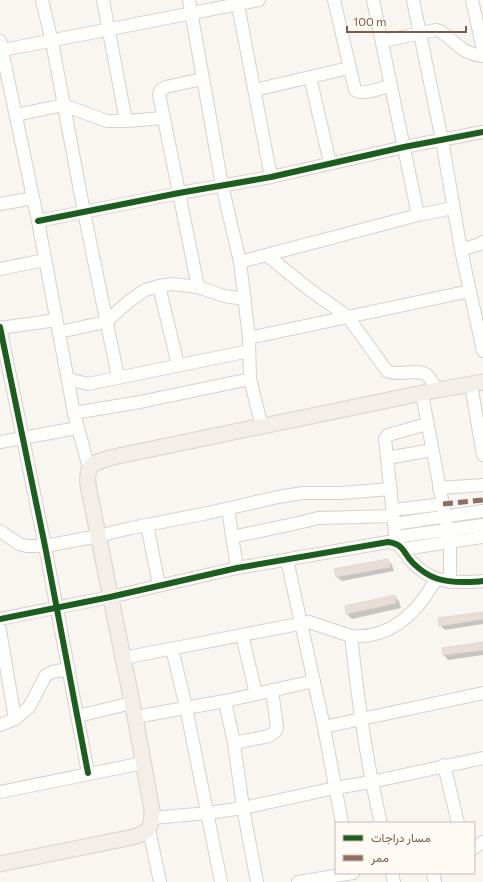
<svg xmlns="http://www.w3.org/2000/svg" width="483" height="882" viewBox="0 0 483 882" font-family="Commissioner,Vazirmatn,sans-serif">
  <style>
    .shadow { fill: #0003 }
    .building { fill: #e6ded7; stroke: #e2d8d2 }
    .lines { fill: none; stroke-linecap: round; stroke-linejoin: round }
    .minor-casing { stroke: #d7d1cb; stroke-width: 14 }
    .major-casing { stroke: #dad1cc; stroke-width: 17 }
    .minor { stroke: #fefefd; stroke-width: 12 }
    .major { stroke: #f3eee8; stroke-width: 15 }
    .quiet { stroke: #8d6e63; stroke-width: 5; stroke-dasharray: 10 5; stroke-linecap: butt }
    .cycleway-casing { stroke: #fffaf3; stroke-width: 8 }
    .cycleway { stroke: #1b5e20; stroke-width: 6 }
  </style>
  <rect width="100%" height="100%" fill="#f9f5f0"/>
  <g class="shadow">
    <path d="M388 560 392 565 394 571 342 581 337 577Z"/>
    <path d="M394 596 399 601 401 608 352 619 347 614 346 607Z"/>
    <path d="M483 613V624L445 630 440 625Z"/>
    <path d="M483 643V655L448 660 444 655 443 649Z"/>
  </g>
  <g class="building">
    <path d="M388 559 390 567 336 577 334 569Z"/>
    <path d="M395 595 396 603 346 614 345 606Z"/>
    <path d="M483 612V619L439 626 438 618Z"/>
    <path d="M483 642V650L443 655 442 648Z"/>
  </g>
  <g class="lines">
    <g class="minor-casing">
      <g id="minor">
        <path d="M42 0 52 42 84 212 118 377"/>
        <path d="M103 0 126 121"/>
        <path d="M189 0 222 185 240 262 249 338 250 379 262 427"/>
        <path d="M237 0 271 177"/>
        <path d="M334 0 355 90C362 96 382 88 391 85"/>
        <path d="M373 0 418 215"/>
        <path d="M413 0 442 140 461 250 483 351"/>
        <path d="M472 0 483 50"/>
        <path d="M0 41 38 221 74 413 89 468"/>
        <path d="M382 41 436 30 440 31C456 42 462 54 483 56"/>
        <path d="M3 50 259 0"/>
        <path d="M310 77 330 163"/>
        <path d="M255 90 349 68"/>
        <path d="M16 115 63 105 107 121H126L164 118"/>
        <path d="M0 204 33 198"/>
        <path d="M38 221 179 193 271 177 404 147 483 132"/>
        <path d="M461 250 480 244 483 242"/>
        <path d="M267 255 306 287 348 317 387 371C399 377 420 367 428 376 432 380 434 386 437 390"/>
        <path d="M240 262 418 215 453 208"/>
        <path d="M0 269 45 260"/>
        <path d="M159 286 178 365"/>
        <path d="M198 287 159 94 161 90 166 87 202 79"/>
        <path d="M0 327 45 546 88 773"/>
        <path d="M0 328 56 320"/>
        <path d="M59 332 106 322 128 302 145 290 159 286 173 284 198 287 224 296 245 299"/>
        <path d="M249 338 470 291"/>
        <path d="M68 379 88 384 249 351"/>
        <path d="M471 385 483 455"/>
        <path d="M422 394 450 542V582"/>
        <path d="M74 413 140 402 250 379"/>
        <path d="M0 442 77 428"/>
        <path d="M387 458 432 450"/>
        <path d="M439 488 483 485"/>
        <path d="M228 509 237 568"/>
        <path d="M394 510 443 504"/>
        <path d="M394 524 483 511"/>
        <path d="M147 525 159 585"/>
        <path d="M0 531 19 544 27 546H45L98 536 131 528 208 513 278 497 303 493H341L391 489"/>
        <path d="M232 537 298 523 318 518 393 516"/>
        <path d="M396 537 483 525"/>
        <path d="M396 543 385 439 388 435 427 424"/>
        <path d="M404 549 483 537"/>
        <path d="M287 560 324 727 342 823"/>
        <path d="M0 619 110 597 237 568 388 542C404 544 403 553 413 563 429 579 443 582 464 582 471 582 477 582 483 581"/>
        <path d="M0 630 15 719"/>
        <path d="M242 635 256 694"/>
        <path d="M172 649 186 707 221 882"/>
        <path d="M123 658 309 622 351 636"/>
        <path d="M225 701 234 743 243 808 257 882"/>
        <path d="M78 716 132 703"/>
        <path d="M135 717 225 701 314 681"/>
        <path d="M0 725 15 719 29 707 46 675 52 672 69 669"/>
        <path d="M324 727 483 693"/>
        <path d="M234 743 269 736 275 732 277 727 272 690"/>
        <path d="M444 765 458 823"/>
        <path d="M0 792 143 763"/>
        <path d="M152 818 208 813 243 808 335 788 371 782 483 758"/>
        <path d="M381 823C366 761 358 699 351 636 391 639 418 612 436 579"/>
        <path d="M149 829 160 882"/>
        <path d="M474 848 483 842"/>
        <path d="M392 873 394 882"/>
        <path d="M433 873 435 882"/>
        <path d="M298 882 353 873"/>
      </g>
    </g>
    <g class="major-casing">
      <path id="major" d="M0 864 133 837C150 832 152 827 152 810L135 717 88 485C86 463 94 463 113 457L437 390 483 382"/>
    </g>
    <use href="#minor" class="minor"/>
    <use href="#major" class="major"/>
    <path class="quiet" d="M443 504 483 500"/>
    <g class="cycleway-casing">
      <g id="cycleway">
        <path d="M38 221 179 193 271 177 404 147 483 132"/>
        <path d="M0 327 45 546 88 773"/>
        <path d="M0 619 110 597 237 568 388 542C404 544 403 553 413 563 429 579 443 582 464 582 471 582 477 582 483 581"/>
      </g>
    </g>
    <use href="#cycleway" class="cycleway"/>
  </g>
  <rect x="335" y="822" width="140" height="52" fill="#fffaf3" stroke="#cabbb1"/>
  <rect x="343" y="835" width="20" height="6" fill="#1b5e20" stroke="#cabbb1"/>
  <text x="371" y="842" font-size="12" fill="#7a5c4d">مسار دراجات</text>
  <rect x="343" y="855" width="20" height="6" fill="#8d6e63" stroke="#cabbb1"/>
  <text x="371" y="862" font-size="12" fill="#7a5c4d">ممر</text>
  <path d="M347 26v6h119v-6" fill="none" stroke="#7a5c4d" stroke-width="2"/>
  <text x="353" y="26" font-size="12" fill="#7a5c4d" stroke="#fffaf3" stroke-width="3" paint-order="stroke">100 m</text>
</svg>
